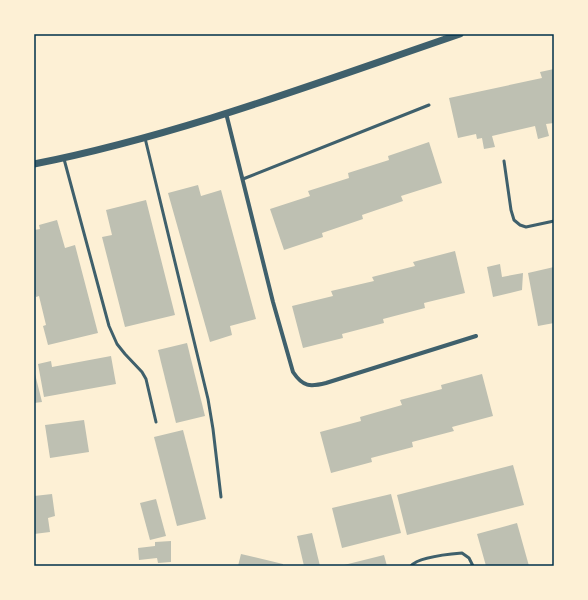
<svg xmlns="http://www.w3.org/2000/svg" width="588" height="600" viewBox="0 0 588 600" font-family="'IBM Plex Serif',serif">
  <style>
    .building { fill: #bec0b2 }
    .lines { fill: none; stroke-linecap: round; stroke-linejoin: round }
    .service { stroke: #3f606c; stroke-width: 3 }
    .minor { stroke: #3f606c; stroke-width: 4 }
    .tertiary { stroke: #3f606c; stroke-width: 7 }
    .neatline { fill: none; stroke: #003049; stroke-width: 1.5 }
  </style>
  <rect width="100%" height="100%" fill="#fdf0d5"/>
  <g class="building">
    <path d="M554 69V123L546 124 549 136 538 139 535 126 492 136 495 147 484 149 482 138 477 139 476 134 458 138 449 98 542 78 540 72Z"/>
    <path d="M429 142 442 183 401 196 403 201 362 215 363 219 322 233 323 237 284 250 270 209 310 196 308 191 349 178 348 173 389 160 388 156Z"/>
    <path d="M198 185 201 196 221 190 256 319 230 326 232 335 210 342 168 193Z"/>
    <path d="M146 200 175 315 125 327 102 237 112 235 106 210Z"/>
    <path d="M57 220 65 248 75 245 98 333 48 345 43 326 46 325 39 296 36 297 34 290V230L40 229 39 225Z"/>
    <path d="M455 251 465 293 424 303 425 308 383 319 384 323 342 334 343 338 303 348 292 306 333 296 331 291 374 281 372 277 415 266 413 262Z"/>
    <path d="M500 264 502 277 523 273 522 290 493 297 487 267Z"/>
    <path d="M554 267V323L538 326 528 273Z"/>
    <path d="M187 343 205 416 176 423 158 350Z"/>
    <path d="M111 356 116 384 44 397 38 364 51 361 52 367Z"/>
    <path d="M34 374H35L42 402 34 403Z"/>
    <path d="M482 374 493 416 452 427 454 431 412 442 413 447 371 458 372 462 331 473 320 432 361 421 360 417 402 405 400 400 442 389 441 385Z"/>
    <path d="M84 420 89 452 50 458 45 425Z"/>
    <path d="M183 430 206 519 177 526 154 437Z"/>
    <path d="M513 465 524 505 407 535 397 495Z"/>
    <path d="M52 494 55 516 48 518 50 532 34 534V496Z"/>
    <path d="M391 494 401 533 342 548 332 508Z"/>
    <path d="M156 499 166 536 150 540 140 503Z"/>
    <path d="M517 523 529 566H486L477 534Z"/>
    <path d="M312 533 320 566H304L297 536Z"/>
    <path d="M171 541V562L158 563 157 558 139 560 138 548 155 546V542Z"/>
    <path d="M241 554 283 564V566H238Z"/>
    <path d="M384 555 387 566H344V565Z"/>
  </g>
  <g class="lines">
    <g class="service">
      <path d="M145 138 208 399 213 429 221 497"/>
      <path d="M64 159 109 326 117 344 125 354 142 372 146 379 156 422"/>
      <path d="M504 161 511 210 514 220 520 225 526 227 554 221"/>
      <path d="M243 179 429 105"/>
      <path d="M411 566C418 557 450 554 462 553L469 558 473 566"/>
    </g>
    <path class="minor" d="M226 113 273 302 293 372C303 387 310 387 326 383L476 336"/>
    <path class="tertiary" d="M34 164C180 135 319 82 460 34"/>
  </g>
  <rect width="588" height="600" fill="none" stroke="#fdf0d5" stroke-width="70"/>
  <rect x="35" y="35" width="518" height="530" class="neatline"/>
</svg>
